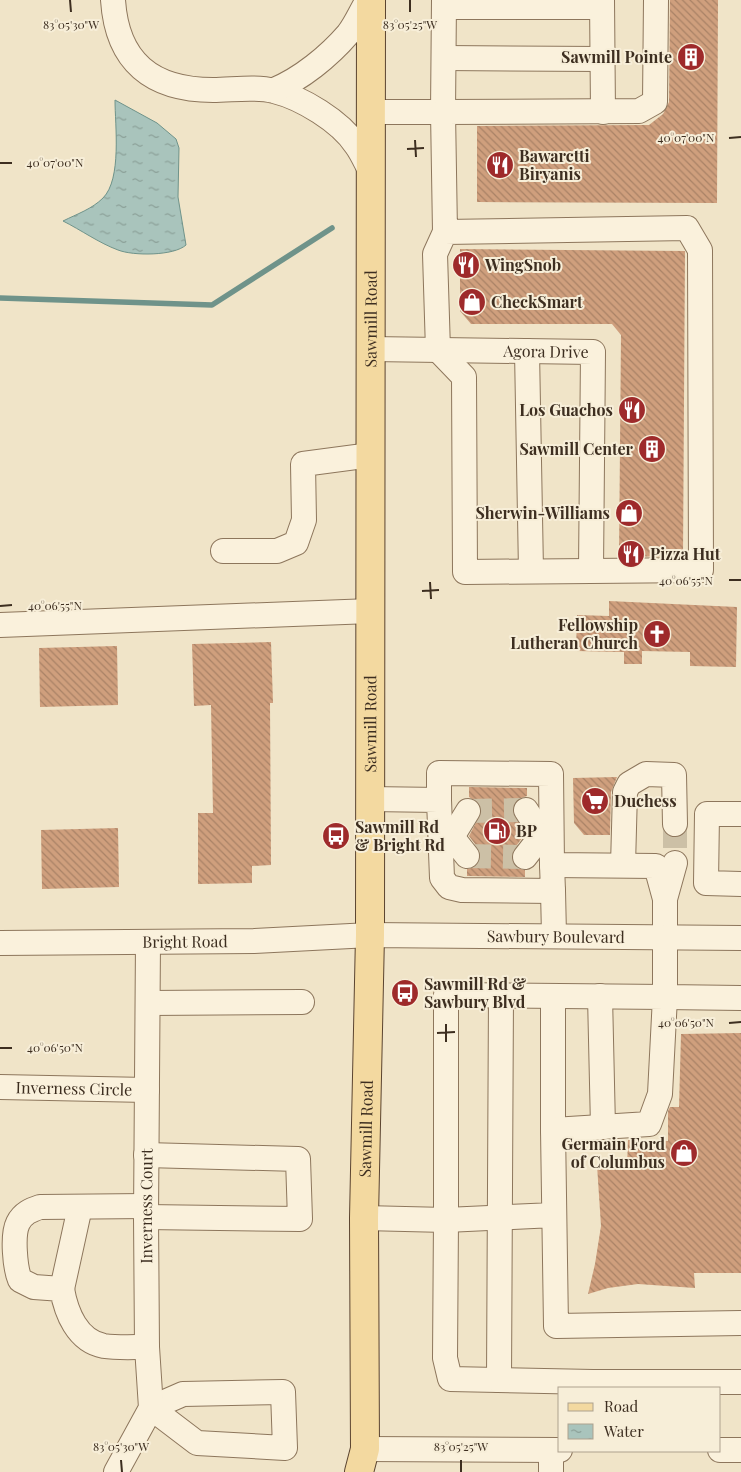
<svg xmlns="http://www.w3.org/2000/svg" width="741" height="1472" viewBox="0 0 741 1472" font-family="'Playfair Display',serif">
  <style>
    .water { fill: url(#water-ripples); stroke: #6f938a }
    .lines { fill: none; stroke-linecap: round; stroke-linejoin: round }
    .stream { stroke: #6f938a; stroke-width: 5.5 }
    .building { fill: url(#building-back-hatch) }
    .minor-tunnel { stroke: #ccc0a6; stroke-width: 24; stroke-dasharray: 24 12; stroke-linecap: butt }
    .minor-casing { stroke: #8d765c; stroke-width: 26 }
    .major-casing { stroke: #5b4430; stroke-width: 30 }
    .minor { stroke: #faf1dc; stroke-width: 24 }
    .major { stroke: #f3d9a0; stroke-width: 28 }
    .ticks { fill: none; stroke: #3d2e20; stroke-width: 2 }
    .labels { text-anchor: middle; stroke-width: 4; stroke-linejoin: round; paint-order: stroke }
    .poi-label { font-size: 16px; font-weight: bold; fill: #3d2e20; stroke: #f7eed8; text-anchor: start }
    .street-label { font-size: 16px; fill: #3d2e20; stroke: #f7eed8 }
    .ticks-label { font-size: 12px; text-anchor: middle; fill: #3d2e20; stroke: #f7eed8; stroke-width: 4; stroke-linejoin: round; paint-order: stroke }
  </style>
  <defs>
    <pattern id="water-ripples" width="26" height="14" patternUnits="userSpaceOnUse" patternTransform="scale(1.25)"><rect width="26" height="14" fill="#a9c4bc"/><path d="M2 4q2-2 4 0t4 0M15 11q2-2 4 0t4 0" fill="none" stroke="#8ba098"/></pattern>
    <pattern id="building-back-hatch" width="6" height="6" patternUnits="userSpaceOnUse" patternTransform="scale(1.25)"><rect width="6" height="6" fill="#cf9f7d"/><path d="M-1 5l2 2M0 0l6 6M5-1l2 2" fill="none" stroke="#a98266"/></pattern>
  </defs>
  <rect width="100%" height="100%" fill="#f0e4c8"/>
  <path class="water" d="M115 100 157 123 176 139 179 148 178 197 186 245C174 256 133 256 118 250 99 243 81 230 63 221 77 214 92 209 103 198 122 179 115 125 115 100Z"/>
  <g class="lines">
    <path class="stream" d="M0 298 212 305 332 228"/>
  </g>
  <g class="building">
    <path d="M670 0H718L717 203 477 202V126L649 125 663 114 669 102Z"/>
    <path d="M460 249 685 251 683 556 619 557 621 335 612 324H471L460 311Z"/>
    <path d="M609 601 737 607 736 667 690 666V652L642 651V664H624V652L576 651 577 615 609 616Z"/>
    <path d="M271 642 273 703H270L271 865 252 866V883L198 884V813H213L211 705 194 706 192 644Z"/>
    <path d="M117 646 118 705 40 707 39 648Z"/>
    <path d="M617 777 611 792 610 835H584L574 823 573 778Z"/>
    <path d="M469 787 527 788V796L518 799 512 810 525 834 514 849 512 862 517 868 525 870V877L467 876V869L475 867 480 861 478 848 469 836 482 811 480 804 469 797Z"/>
    <path d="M118 828 119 887 42 889 41 830Z"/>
    <path d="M741 1033V1273H694L695 1288 638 1284 608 1288 588 1294 595 1264 601 1226 597 1165 627 1166 628 1140 668 1141V1111L670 1107H679L681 1034Z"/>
  </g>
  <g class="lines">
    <g class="minor-tunnel">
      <path d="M468 811 526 810"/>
      <path d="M675 824V863"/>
      <path d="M467 856 525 857"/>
    </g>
    <g class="minor-casing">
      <g id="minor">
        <path d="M113 0C117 62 152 90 213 90 232 90 256 86 274 91 302 98 340 121 356 145 362 153 366 163 371 172"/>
        <path d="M602 0 603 112"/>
        <path d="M444 7H602"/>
        <path d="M444 58 602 59"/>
        <path d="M274 90C301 79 329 56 348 34 356 24 361 11 368 0"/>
        <path d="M371 112H443L444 0"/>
        <path d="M445 232 687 228 700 250 701 570 465 572 464 377 438 350 435 254 445 232 443 112 639 111 655 102 656 0"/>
        <path id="s1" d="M371 349 593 352 591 570"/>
        <path d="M527 351 531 571"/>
        <path d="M223 551H277L296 543 304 520 303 464 371 455"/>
        <path d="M0 625 371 611"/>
        <path d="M370 799 439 800 442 878 449 887 462 890 553 891 552 865"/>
        <path d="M439 800V773L551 774 552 865 656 866 665 899V997L741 998"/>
        <path d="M526 810 542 835H551"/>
        <path d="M741 814H707L706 883 741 884"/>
        <path d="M441 837H452L468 811"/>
        <path d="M452 837 467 856"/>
        <path d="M525 857 542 835"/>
        <path d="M623 865 625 792 629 784 646 774 674 775 675 824"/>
        <path d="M553 891 554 935"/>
        <path d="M665 899 675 863"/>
        <path id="s2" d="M0 943 254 941 370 935 741 938"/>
        <path d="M600 996 603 1127"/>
        <path d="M148 1003 302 1002"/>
        <path id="s3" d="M0 1087 147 1090"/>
        <path d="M553 1130V996"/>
        <path d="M146 1206 40 1207C31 1210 23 1213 18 1223 12 1235 15 1268 20 1280L34 1287 62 1289C66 1312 77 1341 104 1346 117 1348 133 1347 147 1347"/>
        <path d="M554 1215 446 1220V995L665 997 660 1094 649 1124 553 1130 556 1326 741 1323"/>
        <path d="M146 1217 300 1219 298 1159 146 1155"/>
        <path d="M364 1218 446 1220 445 1358 450 1379 593 1382H741"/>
        <path d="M62 1289 80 1207"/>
        <path d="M499 1380 501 995"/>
        <path d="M283 1392 285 1448 197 1443 151 1408 183 1394Z"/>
        <path d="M365 1449 560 1450"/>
        <path d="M720 1450H741"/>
        <path id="s4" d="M116 1472 151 1408 147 1347 146 1217 148 942"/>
        <path d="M551 1472V1450"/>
      </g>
    </g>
    <g class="major-casing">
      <g id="major">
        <path id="s5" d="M359 1472 365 1449 364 1218 370 935 371 0"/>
      </g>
    </g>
    <use href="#minor" class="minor"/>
    <use href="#major" class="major"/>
  </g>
  <path class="ticks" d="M70 0 71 12M410 0V12M729 138 741 137M415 140 416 157M407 149 424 148M0 163H12M729 580H741M430 582 431 599M422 591 439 590M0 606 12 605M729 1023 741 1022M446 1024V1042M437 1033 455 1032M0 1048H12M121 1460 122 1472M461 1460V1472"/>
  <defs>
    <g id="building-disc" transform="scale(1.4375)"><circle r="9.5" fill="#9e2a2b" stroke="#f7eed8"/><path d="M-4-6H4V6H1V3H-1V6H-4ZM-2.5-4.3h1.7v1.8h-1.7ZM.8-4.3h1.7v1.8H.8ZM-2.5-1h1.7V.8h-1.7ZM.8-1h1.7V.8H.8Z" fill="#fff"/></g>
    <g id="restaurant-disc" transform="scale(1.4375)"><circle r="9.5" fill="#9e2a2b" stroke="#f7eed8"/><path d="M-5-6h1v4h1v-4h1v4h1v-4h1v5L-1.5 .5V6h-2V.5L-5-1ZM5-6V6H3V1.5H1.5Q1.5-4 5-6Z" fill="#fff"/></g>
    <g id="shop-disc" transform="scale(1.4375)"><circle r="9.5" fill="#9e2a2b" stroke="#f7eed8"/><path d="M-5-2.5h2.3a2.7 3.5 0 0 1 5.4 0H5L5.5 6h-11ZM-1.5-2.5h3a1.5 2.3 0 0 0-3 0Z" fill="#fff"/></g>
    <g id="church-disc" transform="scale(1.4375)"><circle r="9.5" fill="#9e2a2b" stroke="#f7eed8"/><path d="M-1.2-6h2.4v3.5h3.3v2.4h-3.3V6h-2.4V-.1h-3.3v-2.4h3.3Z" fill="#fff"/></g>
    <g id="supermarket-disc" transform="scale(1.4375)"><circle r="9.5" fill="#9e2a2b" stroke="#f7eed8"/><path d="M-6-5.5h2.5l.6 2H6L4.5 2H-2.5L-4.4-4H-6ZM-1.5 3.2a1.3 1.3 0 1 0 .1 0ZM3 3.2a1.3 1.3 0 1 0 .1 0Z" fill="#fff"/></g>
    <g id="fuel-disc" transform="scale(1.4375)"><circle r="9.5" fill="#9e2a2b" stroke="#f7eed8"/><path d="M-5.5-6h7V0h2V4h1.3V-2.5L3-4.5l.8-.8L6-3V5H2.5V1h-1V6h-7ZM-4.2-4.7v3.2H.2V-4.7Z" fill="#fff"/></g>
    <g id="bus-disc" transform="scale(1.4375)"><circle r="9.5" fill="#9e2a2b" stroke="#f7eed8"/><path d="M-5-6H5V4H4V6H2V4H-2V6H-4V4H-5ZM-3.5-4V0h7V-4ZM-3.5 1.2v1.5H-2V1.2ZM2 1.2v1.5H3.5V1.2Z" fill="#fff"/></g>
  </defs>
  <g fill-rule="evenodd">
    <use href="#building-disc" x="691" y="57"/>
    <use href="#restaurant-disc" x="500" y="165"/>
    <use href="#restaurant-disc" x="466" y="265"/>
    <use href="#shop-disc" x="472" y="302"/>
    <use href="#restaurant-disc" x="632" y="410"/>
    <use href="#building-disc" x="652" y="449"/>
    <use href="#shop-disc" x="629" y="513"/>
    <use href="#restaurant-disc" x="631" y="554"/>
    <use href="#church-disc" x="657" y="634"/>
    <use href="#supermarket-disc" x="595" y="801"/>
    <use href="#fuel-disc" x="497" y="831"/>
    <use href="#bus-disc" x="336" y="836"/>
    <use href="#bus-disc" x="405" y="993"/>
    <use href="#shop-disc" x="684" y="1153"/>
  </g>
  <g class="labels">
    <g class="poi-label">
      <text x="672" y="63" text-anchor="end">Sawmill Pointe</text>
      <text x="519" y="162">Bawarctti<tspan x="519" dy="18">Biryanis</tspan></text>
      <text x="485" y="271">WingSnob</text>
      <text x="491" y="308">CheckSmart</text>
      <text x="613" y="416" text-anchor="end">Los Guachos</text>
      <text x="633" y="455" text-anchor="end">Sawmill Center</text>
      <text x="610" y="519" text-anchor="end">Sherwin-Williams</text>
      <text x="650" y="560">Pizza Hut</text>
      <text x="638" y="631" text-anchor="end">Fellowship<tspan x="638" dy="18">Lutheran Church</tspan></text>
      <text x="614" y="807">Duchess</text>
      <text x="355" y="833">Sawmill Rd<tspan x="355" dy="18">&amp; Bright Rd</tspan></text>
      <text x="516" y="837">BP</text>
      <text x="424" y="990">Sawmill Rd &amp;<tspan x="424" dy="18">Sawbury Blvd</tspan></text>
      <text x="665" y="1150" text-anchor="end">Germain Ford<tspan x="665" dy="18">of Columbus</tspan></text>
    </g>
    <g class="street-label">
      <text dy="6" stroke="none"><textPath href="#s5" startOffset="1154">Sawmill Road</textPath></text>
      <text dy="6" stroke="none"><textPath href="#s1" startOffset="175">Agora Drive</textPath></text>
      <text dy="6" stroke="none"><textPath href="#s5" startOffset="749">Sawmill Road</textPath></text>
      <text dy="6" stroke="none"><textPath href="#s2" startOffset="556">Sawbury Boulevard</textPath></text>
      <text dy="6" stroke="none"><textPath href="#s2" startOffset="185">Bright Road</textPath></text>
      <text dy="6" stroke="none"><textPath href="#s3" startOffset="74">Inverness Circle</textPath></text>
      <text dy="6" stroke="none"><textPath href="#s5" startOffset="344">Sawmill Road</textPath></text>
      <text dy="6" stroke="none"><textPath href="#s4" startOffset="275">Inverness Court</textPath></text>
    </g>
  </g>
  <g class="ticks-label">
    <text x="71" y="29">83°05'30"W</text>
    <text x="410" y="29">83°05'25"W</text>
    <text x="686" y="142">40°07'00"N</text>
    <text x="55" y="167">40°07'00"N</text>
    <text x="686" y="585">40°06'55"N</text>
    <text x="55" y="610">40°06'55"N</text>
    <text x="686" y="1027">40°06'50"N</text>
    <text x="55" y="1052">40°06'50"N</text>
    <text x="121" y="1451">83°05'30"W</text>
    <text x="461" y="1451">83°05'25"W</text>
  </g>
  <rect x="558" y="1387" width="162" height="65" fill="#f7eed8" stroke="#ada18e"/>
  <rect x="568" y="1403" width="25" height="8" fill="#f3d9a0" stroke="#ada18e"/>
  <text x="604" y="1412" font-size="15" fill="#3d2e20">Road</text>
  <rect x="568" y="1424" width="25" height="15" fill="url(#water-ripples)" stroke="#ada18e"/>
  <text x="604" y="1437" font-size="15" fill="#3d2e20">Water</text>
</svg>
